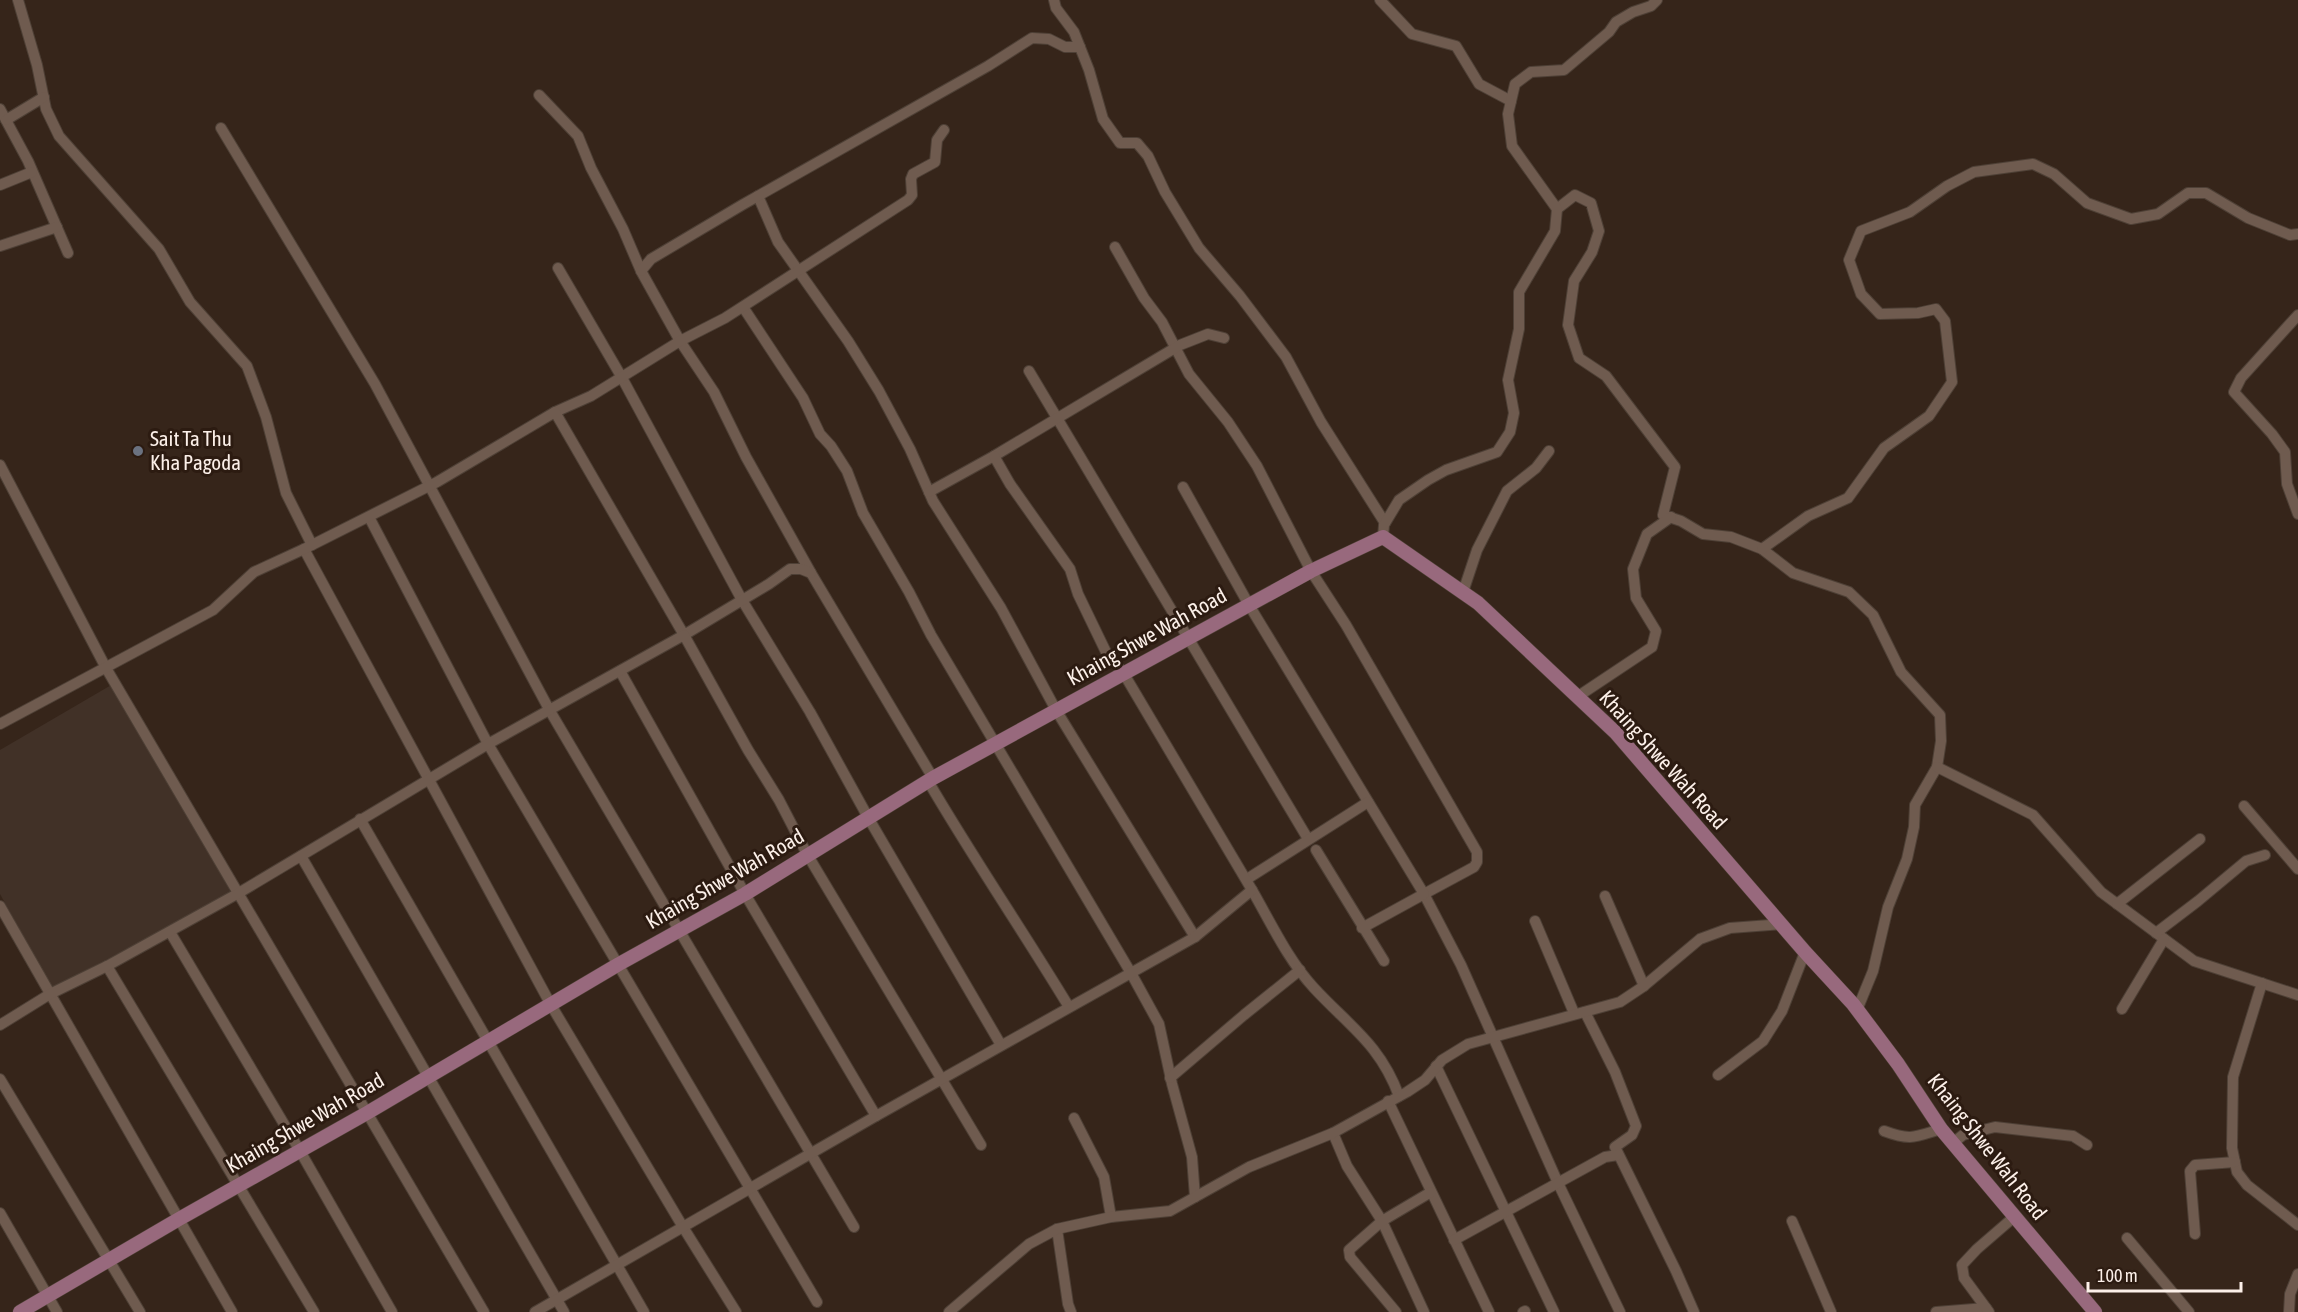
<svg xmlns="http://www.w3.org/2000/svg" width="2298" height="1312" viewBox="0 0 2298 1312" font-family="'Asap Condensed',sans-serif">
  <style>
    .education { fill: #413127 }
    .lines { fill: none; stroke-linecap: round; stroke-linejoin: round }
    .street-casing { stroke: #4e4036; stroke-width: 12 }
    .secondary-casing { stroke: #4e4036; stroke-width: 15 }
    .street { stroke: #6f5b4f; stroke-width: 10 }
    .secondary { stroke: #98697d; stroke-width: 14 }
    .worship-dot { fill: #6b7280; stroke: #2c1b11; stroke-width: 2 }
    .labels { text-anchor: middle; stroke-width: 6; stroke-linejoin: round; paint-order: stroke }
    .poi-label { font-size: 21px; fill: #fcf0e9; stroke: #2c1b11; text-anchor: start }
    .street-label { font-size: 21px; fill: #fcf0e9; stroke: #2c1b11 }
  </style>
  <rect width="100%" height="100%" fill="#36251a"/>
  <path class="education" d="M113 684 232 894 52 988 0 894V750Z"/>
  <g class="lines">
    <g class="street-casing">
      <g id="street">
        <path d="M18 0 37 65 46 109 59 136 159 249 190 302 247 366 266 417 286 493 312 545"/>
        <path d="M1054 0 1056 8 1074 32 1089 70 1103 119 1120 143H1137L1148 156 1165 192 1199 248 1240 296 1286 357 1321 422 1385 523"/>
        <path d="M1380 0 1412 34 1456 46 1479 84 1511 101"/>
        <path d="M539 95 578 136 591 168 623 229 641 271 680 341 714 392 746 457 811 573 933 778"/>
        <path d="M0 109 28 161 68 253"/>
        <path d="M6 120 44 97"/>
        <path d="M221 128 375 384 550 711 854 1227"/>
        <path d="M0 185 32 172"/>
        <path d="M758 196 778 242 848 341 879 391 910 449 933 501 1001 608 1056 710 1195 937"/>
        <path d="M1557 209 1575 195 1591 203 1599 231 1592 252 1574 281 1568 325 1579 358 1606 376 1675 467 1663 515 1681 521 1703 534 1731 537 1762 549 1793 573 1849 592 1873 615 1901 672 1940 715 1941 741 1937 767 1915 805 1914 827 1907 859 1888 907 1873 971 1857 1010"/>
        <path d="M0 246 57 227"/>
        <path d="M1115 247 1144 298 1162 322 1189 374 1228 422 1257 466 1311 571 1346 625 1477 852V862L1474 867 1424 894 1461 965 1558 1183 1620 1312"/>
        <path d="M558 268 621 376 742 600 810 712 869 819 1001 1045"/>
        <path d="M641 271 651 259 742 205 988 66 1032 38 1049 39 1065 47H1080"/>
        <path d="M743 307 803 398 820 434 831 446 847 471 863 513 909 592 931 635 1131 973 1159 1024 1172 1084 1192 1157 1195 1197"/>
        <path d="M2298 315 2241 378 2234 392 2272 434 2285 452 2287 484 2298 514"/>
        <path d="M1029 371C1123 526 1214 683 1308 839"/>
        <path d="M555 412 591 396 680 341 725 318 908 200 912 195 911 179 913 174 935 162 937 140 944 130"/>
        <path d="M0 465 106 668 484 1312"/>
        <path d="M1183 487 1249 605 1424 894 1362 928"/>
        <path d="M929 492 994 456 1180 345 1208 334 1224 338"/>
        <path d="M369 517 488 744 817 1302"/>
        <path d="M1383 537 1384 525 1399 500 1428 480 1446 470 1497 452 1510 432 1514 413 1508 380 1519 329V292L1555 231 1557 209 1512 146 1508 114 1515 84 1531 72 1564 70 1609 32 1616 22 1633 12 1651 6 1657 0"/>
        <path d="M304 549 551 1005 683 1227 736 1312"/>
        <path d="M1762 549 1808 516 1848 498 1884 448 1929 416 1952 382 1945 321 1936 309 1918 313 1880 314 1861 294 1849 260 1861 231 1910 212 1947 186 1974 172 2033 164 2054 174 2087 203 2131 219 2158 214 2188 193H2206L2248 218 2290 235 2298 234"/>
        <path d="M1463 592 1477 550 1507 491 1536 468 1549 451"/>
        <path d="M620 671 745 894 876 1116"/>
        <path d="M1577 697 1652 647 1656 631 1636 598 1633 569 1647 534 1671 517"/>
        <path d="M0 724 213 610 254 572 304 549 437 482 555 412 684 635 769 584 790 569H801L811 573"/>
        <path d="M1937 767 2033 815 2101 892 2194 961 2298 995"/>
        <path d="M928 781C973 858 1023 931 1069 1007"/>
        <path d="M2244 806 2298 869"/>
        <path d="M360 819 644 1312"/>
        <path d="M1316 850 1384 961"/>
        <path d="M301 856 564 1312"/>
        <path d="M1247 879 1368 802"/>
        <path d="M1252 890C1271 923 1288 960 1314 988 1349 1026 1380 1044 1399 1096"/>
        <path d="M1605 896 1644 986"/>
        <path d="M2117 904 2200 839"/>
        <path d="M0 906 232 1312"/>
        <path d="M1535 921 1574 1013"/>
        <path d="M170 932 300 1151 392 1312"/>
        <path d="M2156 933 2198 901 2246 861 2265 855"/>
        <path d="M107 966 314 1312"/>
        <path d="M2262 983 2233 1077 2232 1148 2237 1172 2247 1185 2298 1225"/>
        <path d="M2122 1009 2164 939"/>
        <path d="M1585 1012 1615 1072 1636 1126 1632 1135 1615 1147 1676 1271 1694 1312"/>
        <path d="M0 1025 50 994 107 966 237 894 488 744 684 635 748 750 779 800 807 854 981 1145"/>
        <path d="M1436 1066 1554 1312"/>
        <path d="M1718 1075 1763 1041 1782 1011 1805 952"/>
        <path d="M1170 1078 1244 1015 1300 970"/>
        <path d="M0 1079 140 1312"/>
        <path d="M1388 1101 1489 1312"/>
        <path d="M1074 1118 1104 1177 1111 1217"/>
        <path d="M1884 1131C1911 1141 1915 1137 1941 1129"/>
        <path d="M1333 1133 1347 1166 1382 1221 1424 1312"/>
        <path d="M1953 1143 1963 1135 1995 1127 2073 1136 2087 1145"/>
        <path d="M0 1213 57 1312"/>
        <path d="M1792 1221 1831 1312"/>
        <path d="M1057 1229 1068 1304 1071 1312"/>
        <path d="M2195 1234 2190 1171 2195 1165 2235 1162"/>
        <path d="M2127 1238 2189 1312"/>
        <path d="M1454 1240 1605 1157 1618 1155"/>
        <path d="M535 1312 876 1116 1195 937 1252 890 1124 674 1106 652 1078 594 1070 569 1010 484 994 456"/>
        <path d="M949 1312 1029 1244 1057 1229 1111 1217 1170 1211 1249 1167 1333 1133 1407 1092 1425 1080 1442 1060 1468 1044 1620 1002 1644 986 1700 939 1730 928 1782 924"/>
        <path d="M1396 1312 1350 1257 1349 1250 1382 1221 1431 1192"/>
        <path d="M1523 1312 1525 1311"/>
        <path d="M1936 1312 1986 1308"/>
        <path d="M1989 1312 1964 1278 1962 1265 1977 1249 2014 1217"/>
        <path d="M2289 1312 2290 1294 2298 1274"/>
      </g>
    </g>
    <g class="secondary-casing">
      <path id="secondary" d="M20 1312 179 1219 367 1113 619 964 745 894 933 778 1311 571 1383 537 1478 603 1616 733 1805 952 1853 1004 1898 1064 1941 1129 2095 1312"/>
    </g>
    <use href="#street" class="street"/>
    <use href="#secondary" class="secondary"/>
  </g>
  <circle class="worship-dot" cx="138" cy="451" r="6"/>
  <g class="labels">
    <g class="poi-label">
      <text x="150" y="446">Sait Ta Thu<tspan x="150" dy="24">Kha Pagoda</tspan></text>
    </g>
    <g class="street-label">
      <text transform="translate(1147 637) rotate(-29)" y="7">Khaing Shwe Wah Road</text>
      <text transform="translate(1663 760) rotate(48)" y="7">Khaing Shwe Wah Road</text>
      <text transform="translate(725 879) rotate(-30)" y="7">Khaing Shwe Wah Road</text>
      <text transform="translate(305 1123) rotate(-30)" y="7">Khaing Shwe Wah Road</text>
      <text transform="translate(1987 1147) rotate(52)" y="7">Khaing Shwe Wah Road</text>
    </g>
  </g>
  <path d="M2088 1282v9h153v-9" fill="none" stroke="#fcf0e9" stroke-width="3"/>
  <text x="2097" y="1282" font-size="18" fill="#fcf0e9" stroke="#2c1b11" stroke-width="4.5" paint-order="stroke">100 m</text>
</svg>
